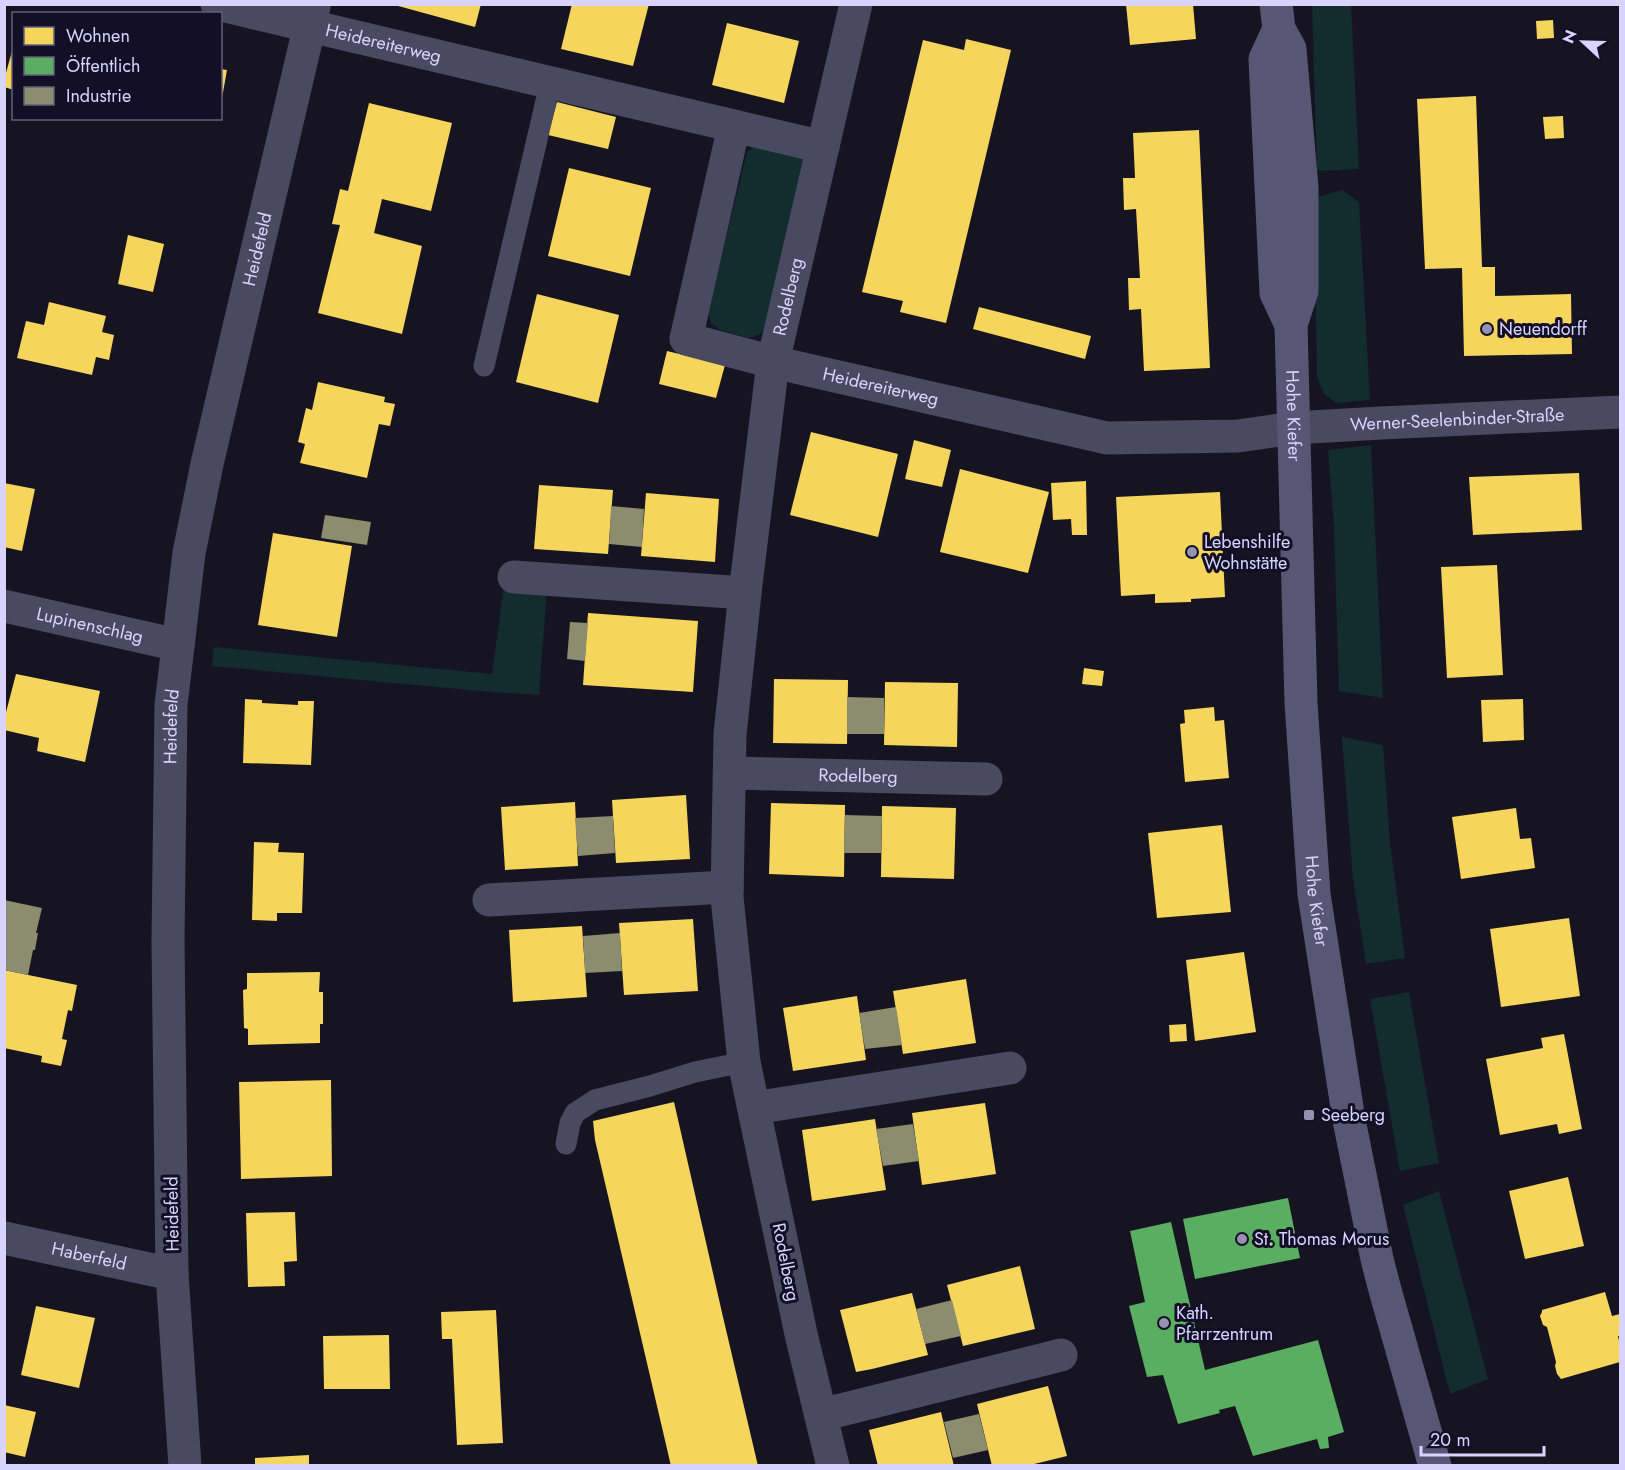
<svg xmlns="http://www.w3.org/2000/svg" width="1625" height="1470" viewBox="0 0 1625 1470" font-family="Jost,sans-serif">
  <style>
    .green { fill: #132c2d }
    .homes { fill: #f6d55c }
    .public { fill: #5aae61 }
    .industry { fill: #8c8c6e }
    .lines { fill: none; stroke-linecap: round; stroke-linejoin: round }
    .lane { stroke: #4a4962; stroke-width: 21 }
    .street { stroke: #4a4962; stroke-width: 33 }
    .secondary { stroke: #575674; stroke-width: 33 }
    .poi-dot { fill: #9591b1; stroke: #130f26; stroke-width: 2 }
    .labels { text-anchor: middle; stroke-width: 6; stroke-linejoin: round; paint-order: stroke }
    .street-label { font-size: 18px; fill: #d9d4ff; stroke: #130f26 }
    .poi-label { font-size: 18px; fill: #d9d4ff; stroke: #130f26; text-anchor: start }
  </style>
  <rect width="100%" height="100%" fill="#161421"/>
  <g class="green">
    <path d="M1312 5H1351L1359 169 1317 171Z"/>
    <path d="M756 145 800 154 805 162 767 326 759 335 748 338 720 330 711 323 708 312 747 152Z"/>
    <path d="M1342 190 1359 202 1370 400 1336 403 1324 394 1317 377 1314 198Z"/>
    <path d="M1371 445 1383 698 1339 691 1334 527 1328 450Z"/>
    <path d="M504 586 547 589 539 695 491 692 212 666 214 647 492 674Z"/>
    <path d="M1342 737 1383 745 1390 842 1405 958 1366 964 1353 879Z"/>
    <path d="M1409 992 1439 1163 1400 1171 1370 999Z"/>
    <path d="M1439 1191 1488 1379 1450 1394 1403 1205Z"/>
  </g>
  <g class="homes">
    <path d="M391 4H481L475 27Z"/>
    <path d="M572 4H649L633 66 561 49Z"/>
    <path d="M1126 4H1193L1196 39 1130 45Z"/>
    <path d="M1553 20 1554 38 1537 39 1536 21Z"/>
    <path d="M727 23 799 41 784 103 712 85Z"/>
    <path d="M966 39 1011 50 946 323 900 312 903 301 862 292 923 40 964 50Z"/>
    <path d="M14 44V90L4 87V80Z"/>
    <path d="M220 69 227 70 222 98H220Z"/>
    <path d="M1476 96 1482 267H1495V296L1571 294 1572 354 1464 356 1462 268 1425 269 1417 99Z"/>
    <path d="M557 102 616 117 608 149 548 135Z"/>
    <path d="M369 103 452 123 431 211 382 199 374 233 422 246 402 334 318 313 340 225 332 224 340 189 348 191Z"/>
    <path d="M1563 116 1564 138 1545 139 1543 117Z"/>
    <path d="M1199 130 1210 368 1144 371 1141 309 1129 310 1128 278H1140L1136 209 1124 210 1123 178H1135L1133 133Z"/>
    <path d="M569 168 651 188 630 276 548 256Z"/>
    <path d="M128 235 164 244 153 292 118 284Z"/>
    <path d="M537 294 619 315 598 403 516 382Z"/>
    <path d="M49 302 106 316 102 332 114 335 109 360 96 357 92 375 17 358 26 321 44 325Z"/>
    <path d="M979 307 1091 336 1085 359 973 329Z"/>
    <path d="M667 351 725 365 716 398 659 384Z"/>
    <path d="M318 382 385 397 384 402 395 404 390 426 379 424 367 478 300 463 305 444 298 442 306 408 312 410Z"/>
    <path d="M811 432 898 454 878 537 790 515Z"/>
    <path d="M914 440 951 450 942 487 905 479Z"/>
    <path d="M960 469 1049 492 1028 573 940 552Z"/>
    <path d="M1579 473 1582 530 1473 535 1469 477Z"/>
    <path d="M1086 481 1087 535H1072L1071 519 1053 520 1051 483Z"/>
    <path d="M4 483 35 489 22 551 4 547Z"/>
    <path d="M539 485 613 490 608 554 534 549Z"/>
    <path d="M1220 492 1225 597 1191 599V602L1155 603V594L1121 596 1116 497Z"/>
    <path d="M646 493 719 499 715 562 641 556Z"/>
    <path d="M273 533 352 546 337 637 258 625Z"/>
    <path d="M1497 565 1503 675 1447 678 1441 567Z"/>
    <path d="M588 613 698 621 693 692 583 685Z"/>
    <path d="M1084 668 1104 671 1102 686 1082 684Z"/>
    <path d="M16 674 100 691 85 762 37 751 39 738 4 730V720Z"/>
    <path d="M774 679 848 680 847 744 773 743Z"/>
    <path d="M885 682 958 683 957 747 884 745Z"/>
    <path d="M245 699 262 700V703L298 705V701H314L311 765 243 763Z"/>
    <path d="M1523 699 1524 740 1483 742 1481 700Z"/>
    <path d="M1214 707 1215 721 1224 720 1229 778 1185 782 1180 724 1185 723 1184 710Z"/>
    <path d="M686 795 690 859 616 863 612 800Z"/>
    <path d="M575 802 578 866 505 870 501 807Z"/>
    <path d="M771 803 845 805 844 877 769 874Z"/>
    <path d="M882 806 956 808 954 879 881 877Z"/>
    <path d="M1516 808 1520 839 1531 838 1535 868 1461 879 1452 817Z"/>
    <path d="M1222 825 1231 912 1157 918 1148 833Z"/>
    <path d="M254 842 279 843 278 852 304 853 302 913H277V921L252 920Z"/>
    <path d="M1569 918 1580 996 1501 1007 1490 929Z"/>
    <path d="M693 919 698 991 624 995 619 923Z"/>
    <path d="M582 926 587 997 513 1002 509 930Z"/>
    <path d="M1244 952 1256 1032 1195 1041 1186 960Z"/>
    <path d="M4 970 77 985 72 1011 68 1010 62 1039 67 1040 61 1066 41 1062 42 1056 4 1048Z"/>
    <path d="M320 972 319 992H323V1024H320V1043L248 1045V1029L244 1028 243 990 247 989V973Z"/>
    <path d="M966 979 976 1043 903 1054 893 991Z"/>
    <path d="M857 996 866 1060 793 1071 783 1008Z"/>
    <path d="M1186 1024 1187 1041 1170 1042 1169 1025Z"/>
    <path d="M1564 1034 1582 1129 1559 1134 1557 1124 1500 1135 1486 1059 1543 1048 1541 1038Z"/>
    <path d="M331 1080 332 1176 241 1179 239 1082Z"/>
    <path d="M674 1102 723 1317 758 1466H671L595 1140 593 1121Z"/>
    <path d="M985 1103 996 1174 922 1185 912 1113Z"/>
    <path d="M875 1119 886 1190 812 1201 802 1130Z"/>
    <path d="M1568 1177 1584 1246 1525 1259 1509 1191Z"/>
    <path d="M295 1212 297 1261 284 1262 285 1286 248 1287 246 1213Z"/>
    <path d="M1020 1266 1035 1329 963 1346 947 1285Z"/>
    <path d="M1605 1292 1612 1316 1620 1314V1336H1618L1620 1345V1362L1561 1379 1557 1374 1555 1366 1556 1362 1547 1327 1543 1325 1540 1316 1542 1312V1310Z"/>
    <path d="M912 1293 928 1355 872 1369 856 1372 840 1310Z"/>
    <path d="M36 1306 95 1318 79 1388 21 1375Z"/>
    <path d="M496 1310 503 1443 457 1445 452 1339H442L441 1312Z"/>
    <path d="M389 1335 390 1389H324L323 1336Z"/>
    <path d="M1048 1386 1067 1456 1026 1466H992L977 1404Z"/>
    <path d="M4 1405 36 1412 25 1457 4 1452Z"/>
    <path d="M941 1412 954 1466H878L869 1430Z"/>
    <path d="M309 1455V1466H255V1458Z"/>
  </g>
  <g class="public">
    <path d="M1288 1198 1300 1258 1195 1279 1183 1219Z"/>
    <path d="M1171 1222 1205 1370 1318 1340 1344 1432 1328 1437 1329 1448 1320 1449 1317 1439 1253 1456 1235 1406 1219 1410 1220 1413 1178 1424 1163 1375 1147 1377 1129 1306 1145 1302 1130 1231Z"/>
  </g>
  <g class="industry">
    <path d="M611 506 644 509 642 547 609 544Z"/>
    <path d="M325 515 371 522 367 545 321 538Z"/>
    <path d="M570 622 588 623 585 661 567 659Z"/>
    <path d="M847 697 884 698V734H847Z"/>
    <path d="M845 815 882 816 881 853H844Z"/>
    <path d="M613 816 615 853 578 856 575 818Z"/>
    <path d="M4 900 42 908 36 933H38L35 950H33L28 975 4 970Z"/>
    <path d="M620 933 622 971 585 973 583 936Z"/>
    <path d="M896 1007 902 1045 865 1049 859 1013Z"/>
    <path d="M913 1124 919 1161 883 1166 876 1129Z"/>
    <path d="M952 1300 961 1336 925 1344 916 1309Z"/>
    <path d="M979 1414 988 1450 953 1458 944 1422Z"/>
  </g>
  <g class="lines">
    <g class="lane">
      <path d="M484 366 550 84"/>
      <path d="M566 1144 570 1123 575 1113 595 1100 650 1086 695 1072 744 1062"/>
    </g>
    <g class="street">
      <path id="s1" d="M217 4 734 126 686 339 773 362 1107 438 1238 436 1293 428 1381 423 1620 412"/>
      <path d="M734 126 823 147"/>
      <path d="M514 577 745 593"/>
      <path id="s2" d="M4 606 178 645"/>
      <path id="s3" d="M730 773 986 779"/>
      <path d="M489 900 727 887"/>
      <path d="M754 1108 1010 1068"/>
      <path id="s4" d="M4 1238 172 1274"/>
      <path d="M821 1415 1061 1355"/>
      <path id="s5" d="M185 1466 172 1274 168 941 171 705 189 553 207 464 314 7"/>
      <path id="s6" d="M833 1466 801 1334 744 1062 727 897 730 734 745 593 773 362 856 4"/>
    </g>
    <g class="secondary">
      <path id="s7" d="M1276 4 1279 29 1290 49 1302 188V291L1291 325 1301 703 1314 894 1349 1120 1377 1259 1385 1290 1435 1466"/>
      <path d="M1279 29 1265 59 1276 293 1291 325"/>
    </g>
  </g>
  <g class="poi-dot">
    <circle cx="1487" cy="329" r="6"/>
    <circle cx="1192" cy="552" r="6"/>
    <rect x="1303" y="1109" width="12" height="12" rx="3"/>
    <circle cx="1242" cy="1239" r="6"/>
    <circle cx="1164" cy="1323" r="6"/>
  </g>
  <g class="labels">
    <g class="street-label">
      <text dy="6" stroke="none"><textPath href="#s1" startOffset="171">Heidereiterweg</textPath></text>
      <text dy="6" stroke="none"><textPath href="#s5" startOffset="1226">Heidefeld</textPath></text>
      <text dy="6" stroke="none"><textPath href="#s6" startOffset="1184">Rodelberg</textPath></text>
      <text dy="6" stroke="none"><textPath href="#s1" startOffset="950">Heidereiterweg</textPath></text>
      <text dy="6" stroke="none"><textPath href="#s7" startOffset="417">Hohe Kiefer</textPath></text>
      <text dy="6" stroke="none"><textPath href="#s1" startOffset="1533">Werner-Seelenbinder-Straße</textPath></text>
      <text dy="6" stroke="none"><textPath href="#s2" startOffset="88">Lupinenschlag</textPath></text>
      <text dy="6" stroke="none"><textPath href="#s5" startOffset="740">Heidefeld</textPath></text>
      <text dy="6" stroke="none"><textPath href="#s3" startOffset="128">Rodelberg</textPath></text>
      <text dy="6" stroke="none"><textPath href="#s7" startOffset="903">Hohe Kiefer</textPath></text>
      <text transform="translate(172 1214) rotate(-91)" y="6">Heidefeld</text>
      <text dy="6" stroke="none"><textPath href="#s4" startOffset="87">Haberfeld</textPath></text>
      <text transform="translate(786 1262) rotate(79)" y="6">Rodelberg</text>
    </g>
    <g class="poi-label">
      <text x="1499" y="335">Neuendorff</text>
      <text x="1204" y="548">Lebenshilfe<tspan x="1204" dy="21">Wohnstätte</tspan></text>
      <text x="1321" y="1121">Seeberg</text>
      <text x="1254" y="1245">St. Thomas Morus</text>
      <text x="1176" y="1319">Kath.<tspan x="1176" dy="21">Pfarrzentrum</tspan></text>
    </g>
  </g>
  <rect width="1625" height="1470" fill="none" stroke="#d9d4ff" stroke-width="12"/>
  <rect x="12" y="12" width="210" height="108" fill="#130f26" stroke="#625e7d" stroke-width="1.5"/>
  <rect x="24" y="27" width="30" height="18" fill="#f6d55c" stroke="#625e7d" stroke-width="1.5"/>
  <text x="66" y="42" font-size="18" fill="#d9d4ff">Wohnen</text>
  <rect x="24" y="57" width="30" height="18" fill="#5aae61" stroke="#625e7d" stroke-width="1.5"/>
  <text x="66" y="72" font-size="18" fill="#d9d4ff">Öffentlich</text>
  <rect x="24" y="87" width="30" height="18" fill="#8c8c6e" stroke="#625e7d" stroke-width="1.5"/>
  <text x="66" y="102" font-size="18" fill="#d9d4ff">Industrie</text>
  <g transform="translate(1583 42) rotate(292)" stroke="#130f26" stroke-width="4.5" paint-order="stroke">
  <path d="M0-4.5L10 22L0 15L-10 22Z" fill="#d9d4ff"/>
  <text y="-9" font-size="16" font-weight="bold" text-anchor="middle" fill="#d9d4ff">N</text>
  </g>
  <path d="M1421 1446v9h123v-9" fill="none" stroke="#d9d4ff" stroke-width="3"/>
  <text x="1430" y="1446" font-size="18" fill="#d9d4ff" stroke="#130f26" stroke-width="4.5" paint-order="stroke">20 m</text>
</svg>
